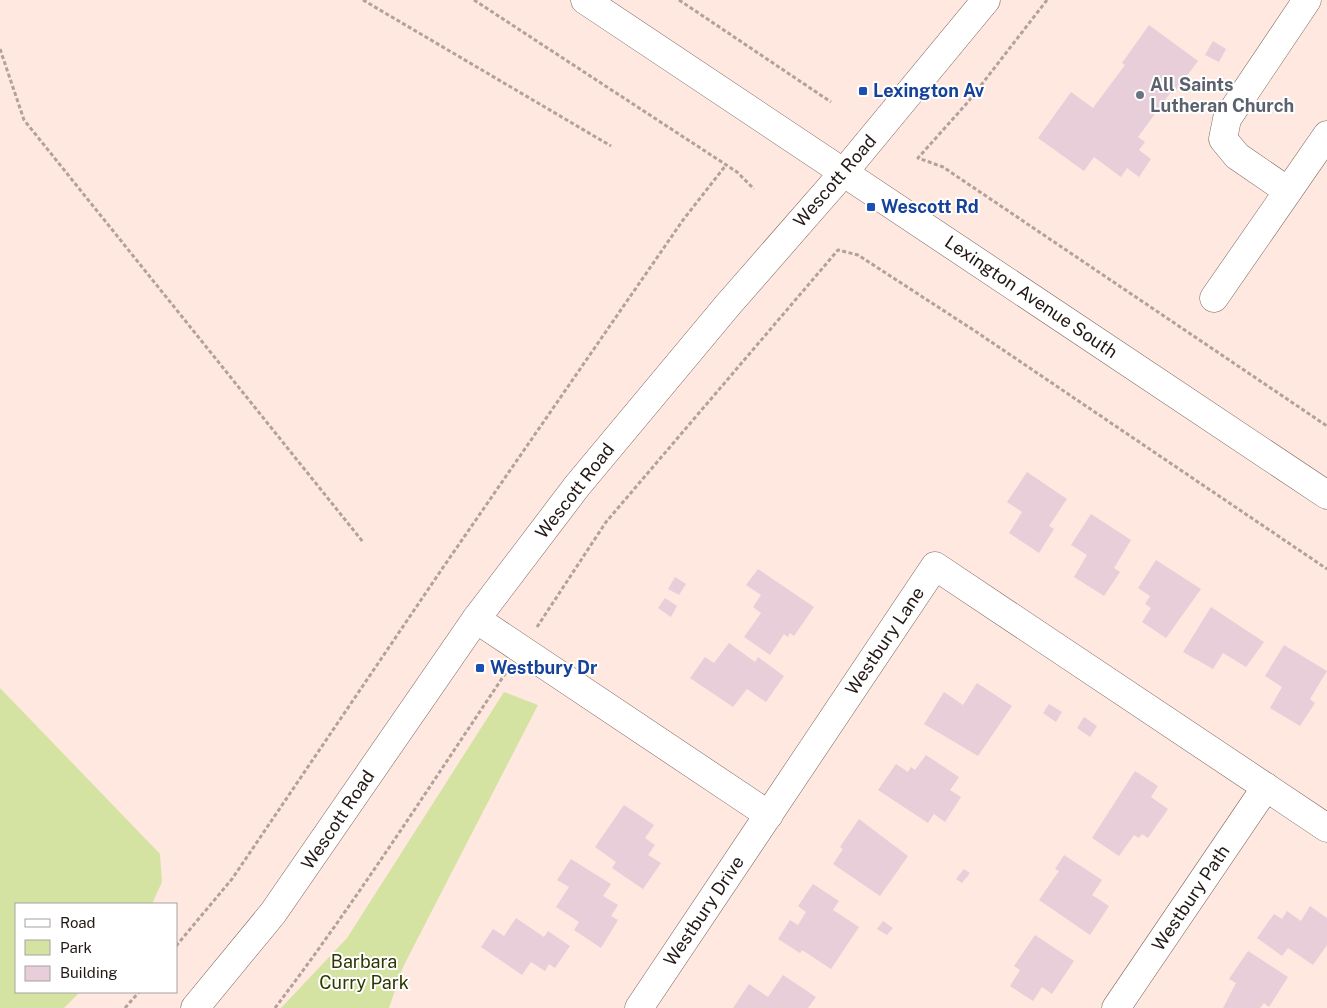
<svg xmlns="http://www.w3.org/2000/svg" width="1327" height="1008" viewBox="0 0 1327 1008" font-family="'Public Sans',sans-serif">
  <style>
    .green { fill: #d5e3a2 }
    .building { fill: #e8ced9 }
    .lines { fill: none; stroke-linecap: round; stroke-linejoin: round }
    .minor-casing { stroke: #7c655d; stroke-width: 29 }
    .path { stroke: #b3a19b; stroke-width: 3; stroke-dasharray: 4 2.5; stroke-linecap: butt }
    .minor { stroke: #fff; stroke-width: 28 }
    .transit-dot { fill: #1a4fb4; stroke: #fff; stroke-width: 2 }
    .worship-dot { fill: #6b7280; stroke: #fff; stroke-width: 2 }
    .labels { text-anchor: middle; stroke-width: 4; stroke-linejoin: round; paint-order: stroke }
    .worship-label { font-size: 18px; font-weight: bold; fill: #5b616d; stroke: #fff; text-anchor: start }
    .transit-label { font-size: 18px; font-weight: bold; fill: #164399; stroke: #fff; text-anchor: start }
    .street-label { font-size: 18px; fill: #221815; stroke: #fff }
    .park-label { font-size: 18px; fill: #2f3701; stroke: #fff }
  </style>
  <rect width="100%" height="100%" fill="#fee8e0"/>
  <g class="green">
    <path d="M0 688 160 854 162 882 152 904H16V992H80L64 1008H0Z"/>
    <path d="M504 692 538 705 403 967 389 1008H281L347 938Z"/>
  </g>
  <g class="building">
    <path d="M1149 25 1198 61 1173 94 1171 92 1138 137 1145 142 1139 150 1151 159 1139 177 1127 168 1121 177 1094 157 1084 171 1038 138 1071 92 1093 108 1125 65 1122 63Z"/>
    <path d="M1213 41 1226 49 1219 62 1205 55Z"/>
    <path d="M1027 472 1067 499 1049 526 1054 529 1039 553 1009 533 1022 512 1007 502Z"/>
    <path d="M1091 514 1131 540 1114 568 1120 572 1104 596 1074 577 1087 555 1071 545Z"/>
    <path d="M1156 560 1201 589 1166 638 1142 622 1151 608 1145 604 1150 596 1138 588Z"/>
    <path d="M758 569 814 607 794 636 790 633 788 637 784 634 770 655 744 637 761 613 753 607 761 595 746 585Z"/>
    <path d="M675 577 686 584 679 595 668 589Z"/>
    <path d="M665 598 677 606 671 617 658 608Z"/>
    <path d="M1211 607 1264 642 1246 667 1223 653 1213 669 1183 652Z"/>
    <path d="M729 643 755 662 758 657 784 676 766 702 747 689 733 707 690 678 705 657 714 663Z"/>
    <path d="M1284 645 1327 671 1310 699 1315 703 1300 726 1270 708 1282 687 1265 676Z"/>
    <path d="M977 683 1012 706 978 756 924 724 944 692 963 705Z"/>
    <path d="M1049 704 1062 712 1056 722 1043 713Z"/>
    <path d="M1084 717 1097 726 1090 737 1077 728Z"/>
    <path d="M926 755 959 777 950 790 961 797 945 822 934 814 928 823 878 790 896 764 908 772 911 767 915 770Z"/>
    <path d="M1135 771 1158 786 1151 797 1168 809 1148 838 1142 834 1139 838 1134 835 1119 856 1092 838Z"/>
    <path d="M624 805 654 825 645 838 655 845 648 855 661 863 643 889 612 868 616 862 595 847Z"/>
    <path d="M859 819 908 856 880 896 833 864 843 849 840 847Z"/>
    <path d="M1064 855 1102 880 1092 895 1109 906 1090 935 1039 900 1059 871 1055 869Z"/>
    <path d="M571 859 611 884 603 896 618 905 611 916 618 920 601 948 574 930 579 922 556 907 569 887 557 880Z"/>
    <path d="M964 869 970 873 962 883 956 879Z"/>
    <path d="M813 884 839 901 833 910 859 927 831 969 802 950 800 953 778 939 790 920 798 925 806 912 798 906Z"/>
    <path d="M1310 906 1327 918V945L1313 965 1288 948 1282 956 1257 938 1274 914 1282 919 1287 911 1301 921Z"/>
    <path d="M516 918 544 937 548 931 570 946 555 968 549 964 545 971 531 962 522 975 481 947 493 929 504 936Z"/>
    <path d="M883 921 893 928 887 935 877 929Z"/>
    <path d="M1035 935 1074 961 1052 994 1042 987 1033 1001 1010 986 1020 970 1014 966Z"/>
    <path d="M1248 951 1288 977 1269 1007 1264 1003 1260 1008H1223L1236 983 1229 979Z"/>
    <path d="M783 975 816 997 808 1008H733L749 984 768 997Z"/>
  </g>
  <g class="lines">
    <g class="minor-casing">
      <g id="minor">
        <path d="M585 0 1327 495"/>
        <path d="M1288 191 1237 156 1223 139 1227 119 1307 0"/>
        <path d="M1214 298 1327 135"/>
        <path d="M476 619 769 815"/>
        <path d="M195 1008 273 913 476 619 577 486 727 306 844 172 986 0"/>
        <path d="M639 1008 935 566 1327 828"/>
        <path d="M1116 1008 1266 787"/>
      </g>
    </g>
    <g class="path">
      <path d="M363 0 611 146"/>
      <path d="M474 0 737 172 754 189"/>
      <path d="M679 0 831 102"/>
      <path d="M1047 0 968 102 918 158 943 167 1327 426"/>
      <path d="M0 49 24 120 363 542"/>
      <path d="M537 627 606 522 838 250 858 255 975 331 1327 569"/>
      <path d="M176 946 232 879 444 566 683 220 726 165"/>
      <path d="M125 1008 139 992"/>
      <path d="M275 1008C357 900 431 784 507 671"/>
    </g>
    <use href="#minor" class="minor"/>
  </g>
  <g class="transit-dot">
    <rect x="858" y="86" width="10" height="10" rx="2.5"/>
    <rect x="866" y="202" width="10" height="10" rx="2.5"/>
    <rect x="475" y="663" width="10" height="10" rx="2.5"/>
  </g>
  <circle class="worship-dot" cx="1140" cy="95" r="5"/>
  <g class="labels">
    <g class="worship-label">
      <text x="1150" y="91">All Saints<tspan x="1150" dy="21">Lutheran Church</tspan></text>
    </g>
    <g class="transit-label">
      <text x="873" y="97">Lexington Av</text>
      <text x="881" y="213">Wescott Rd</text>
      <text x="490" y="674">Westbury Dr</text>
    </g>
    <g class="street-label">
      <text transform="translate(835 181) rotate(-49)" y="6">Wescott Road</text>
      <text transform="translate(1031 297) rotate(34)" y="6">Lexington Avenue South</text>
      <text transform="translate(575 491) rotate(-52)" y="6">Wescott Road</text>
      <text transform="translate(885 641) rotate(-56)" y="6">Westbury Lane</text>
      <text transform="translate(338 820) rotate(-56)" y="6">Wescott Road</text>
      <text transform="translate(1191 898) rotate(-56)" y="6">Westbury Path</text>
      <text transform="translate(704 911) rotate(-56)" y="6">Westbury Drive</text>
    </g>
    <g class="park-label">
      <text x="364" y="968">Barbara<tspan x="364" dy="21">Curry Park</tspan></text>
    </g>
  </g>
  <rect x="15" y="903" width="162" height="90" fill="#ffffff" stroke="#a7a3a1"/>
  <rect x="25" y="919" width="25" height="8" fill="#ffffff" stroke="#a7a3a1"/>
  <text x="60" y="928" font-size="15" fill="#221815">Road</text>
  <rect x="25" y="940" width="25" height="15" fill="#d5e3a2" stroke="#a7a3a1"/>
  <text x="60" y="953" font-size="15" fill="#221815">Park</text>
  <rect x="25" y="966" width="25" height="15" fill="#e8ced9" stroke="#a7a3a1"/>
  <text x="60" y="978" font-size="15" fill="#221815">Building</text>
</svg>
